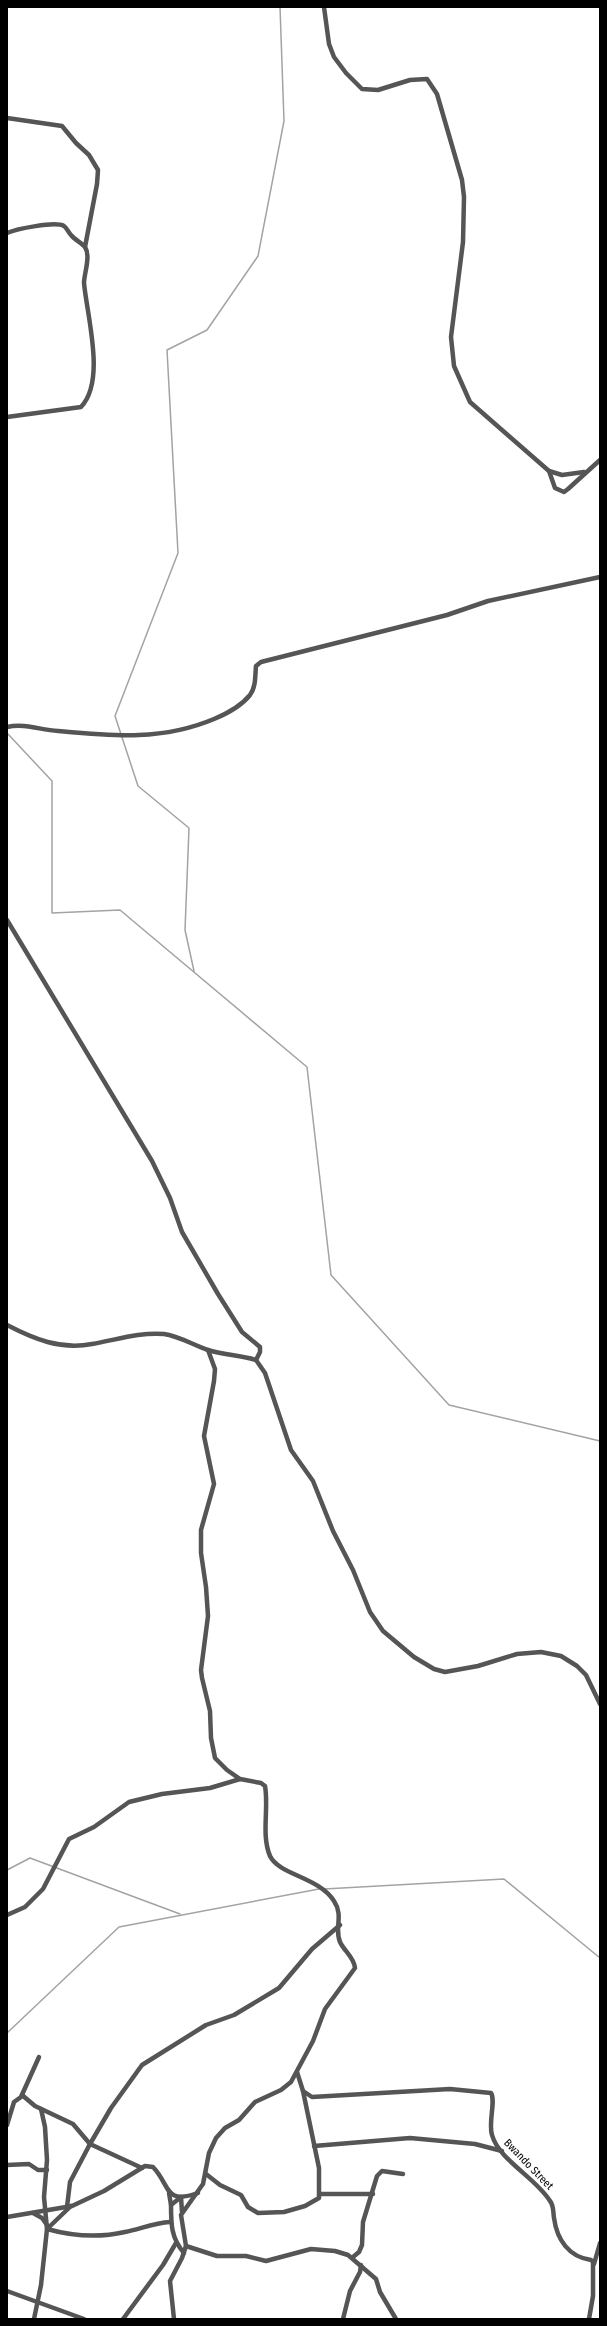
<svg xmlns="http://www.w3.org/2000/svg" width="607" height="2326" viewBox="0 0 607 2326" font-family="'Fira Sans Condensed',sans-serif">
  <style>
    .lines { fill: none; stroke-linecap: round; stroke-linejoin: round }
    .stream { stroke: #a3a3a3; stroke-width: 1.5 }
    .street { stroke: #555; stroke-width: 4.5 }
    .labels { text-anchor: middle; stroke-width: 3; stroke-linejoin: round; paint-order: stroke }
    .street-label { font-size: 11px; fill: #000; stroke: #fff }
  </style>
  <rect width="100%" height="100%" fill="#fff"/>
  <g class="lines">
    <g class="stream">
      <path d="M7 733 52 781V913L120 910 307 1067 331 1275 449 1405 600 1441"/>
      <path d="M194 971 185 930 189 828 138 786 115 716 178 553 167 350 207 330 258 256 284 121 280 7"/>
      <path d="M7 1870 30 1858 180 1914"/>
      <path d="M324 1889 504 1879 600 1958"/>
      <path d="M7 2033 119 1927 319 1889"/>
    </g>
    <g class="street">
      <path d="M324 7 329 44 334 57 346 73 362 89 378 90 410 80 427 79 437 94 462 180 464 197 463 242 451 337 454 366 470 402 549 471 555 488 564 492 568 489 600 460"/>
      <path d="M7 118 62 126 76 143 89 155 98 170 97 184 85 247"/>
      <path d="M7 233C16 229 55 221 64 226 67 228 68 232 71 235 75 240 82 243 85 247 91 256 84 274 84 283 87 316 106 381 81 407L7 417"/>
      <path d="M549 471 562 475 584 472"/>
      <path d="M7 727C25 723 40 730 58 731 113 736 162 741 214 719 226 714 242 705 250 695 256 687 255 676 256 666L261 662 447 615 488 601 600 577"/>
      <path d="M7 920 152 1161 170 1198 182 1232 218 1294 242 1332 260 1347V1352L256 1360"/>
      <path d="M7 1325C34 1339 60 1350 92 1344 116 1340 139 1332 164 1334 179 1336 193 1345 208 1350 223 1355 240 1355 256 1360L265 1373 291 1450 313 1481 333 1531 353 1570 370 1612 383 1631 414 1657 434 1669 445 1672 478 1666 517 1654 541 1652 561 1656 577 1666 586 1675 600 1704"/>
      <path d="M7 1915 25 1907 43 1889 69 1839 94 1827 129 1802 162 1794 210 1788 240 1779"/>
      <path d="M297 2072 303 2091 312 2097 450 2089 491 2093C496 2101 488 2123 492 2135 499 2160 536 2178 550 2201 554 2206 553 2212 554 2218 557 2240 569 2257 591 2260L593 2262V2296L589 2319"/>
      <path d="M22 2095 35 2106 73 2124 90 2144 142 2168"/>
      <path d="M7 2125 14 2102 21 2097 39 2057"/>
      <path d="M314 2146 410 2138 475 2144 502 2151"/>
      <path d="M7 2165 29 2164 38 2170H47"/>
      <path d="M206 2174 220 2185 241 2195 248 2207 258 2213 284 2212 305 2206 319 2198V2168L303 2091"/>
      <path d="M169 2193 171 2205"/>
      <path d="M320 2194H373"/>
      <path d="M71 2206 47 2229C72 2236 99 2238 125 2232 140 2229 154 2223 170 2222"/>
      <path d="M67 2207 70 2182 90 2144 111 2108 142 2065 206 2025 234 2015 279 1988 312 1949 340 1925"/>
      <path d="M182 2212 181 2197 171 2205C171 2224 171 2238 184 2253"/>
      <path d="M33 2213 42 2218 47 2225"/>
      <path d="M7 2217 72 2206 104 2191 145 2166 153 2167C171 2186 164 2205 198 2193"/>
      <path d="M186 2246 217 2256H246L266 2261 311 2249 335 2251 348 2255 376 2279 380 2292 396 2319"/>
      <path d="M353 2257 359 2252 362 2245 363 2222 377 2176 382 2171 403 2174"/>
      <path d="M594 2264 600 2243"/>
      <path d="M7 2291 84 2319"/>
      <path d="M34 2319 41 2285 47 2229 44 2197 47 2160 45 2127 41 2109"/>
      <path d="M123 2319 163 2265 176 2243"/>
      <path d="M174 2319 170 2281 182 2258 186 2246 181 2215 203 2184 209 2153 216 2138 225 2128 239 2120 255 2102 281 2090 291 2082 313 2041 325 2009 355 1968C354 1957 344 1951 340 1942 334 1928 344 1916 334 1901 319 1877 279 1875 270 1856 261 1835 269 1808 265 1786L261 1783 240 1779 227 1770 215 1758 211 1738 210 1711 202 1678 201 1670 208 1616 206 1587 201 1553V1530L214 1484 204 1436 214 1381 215 1369 208 1350"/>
      <path d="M343 2319 350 2291 360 2272 361 2265"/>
    </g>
  </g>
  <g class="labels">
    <g class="street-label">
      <text transform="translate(529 2164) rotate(46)" y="4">Bwando Street</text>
    </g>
  </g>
  <rect width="607" height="2326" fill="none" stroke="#000000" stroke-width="16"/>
</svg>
